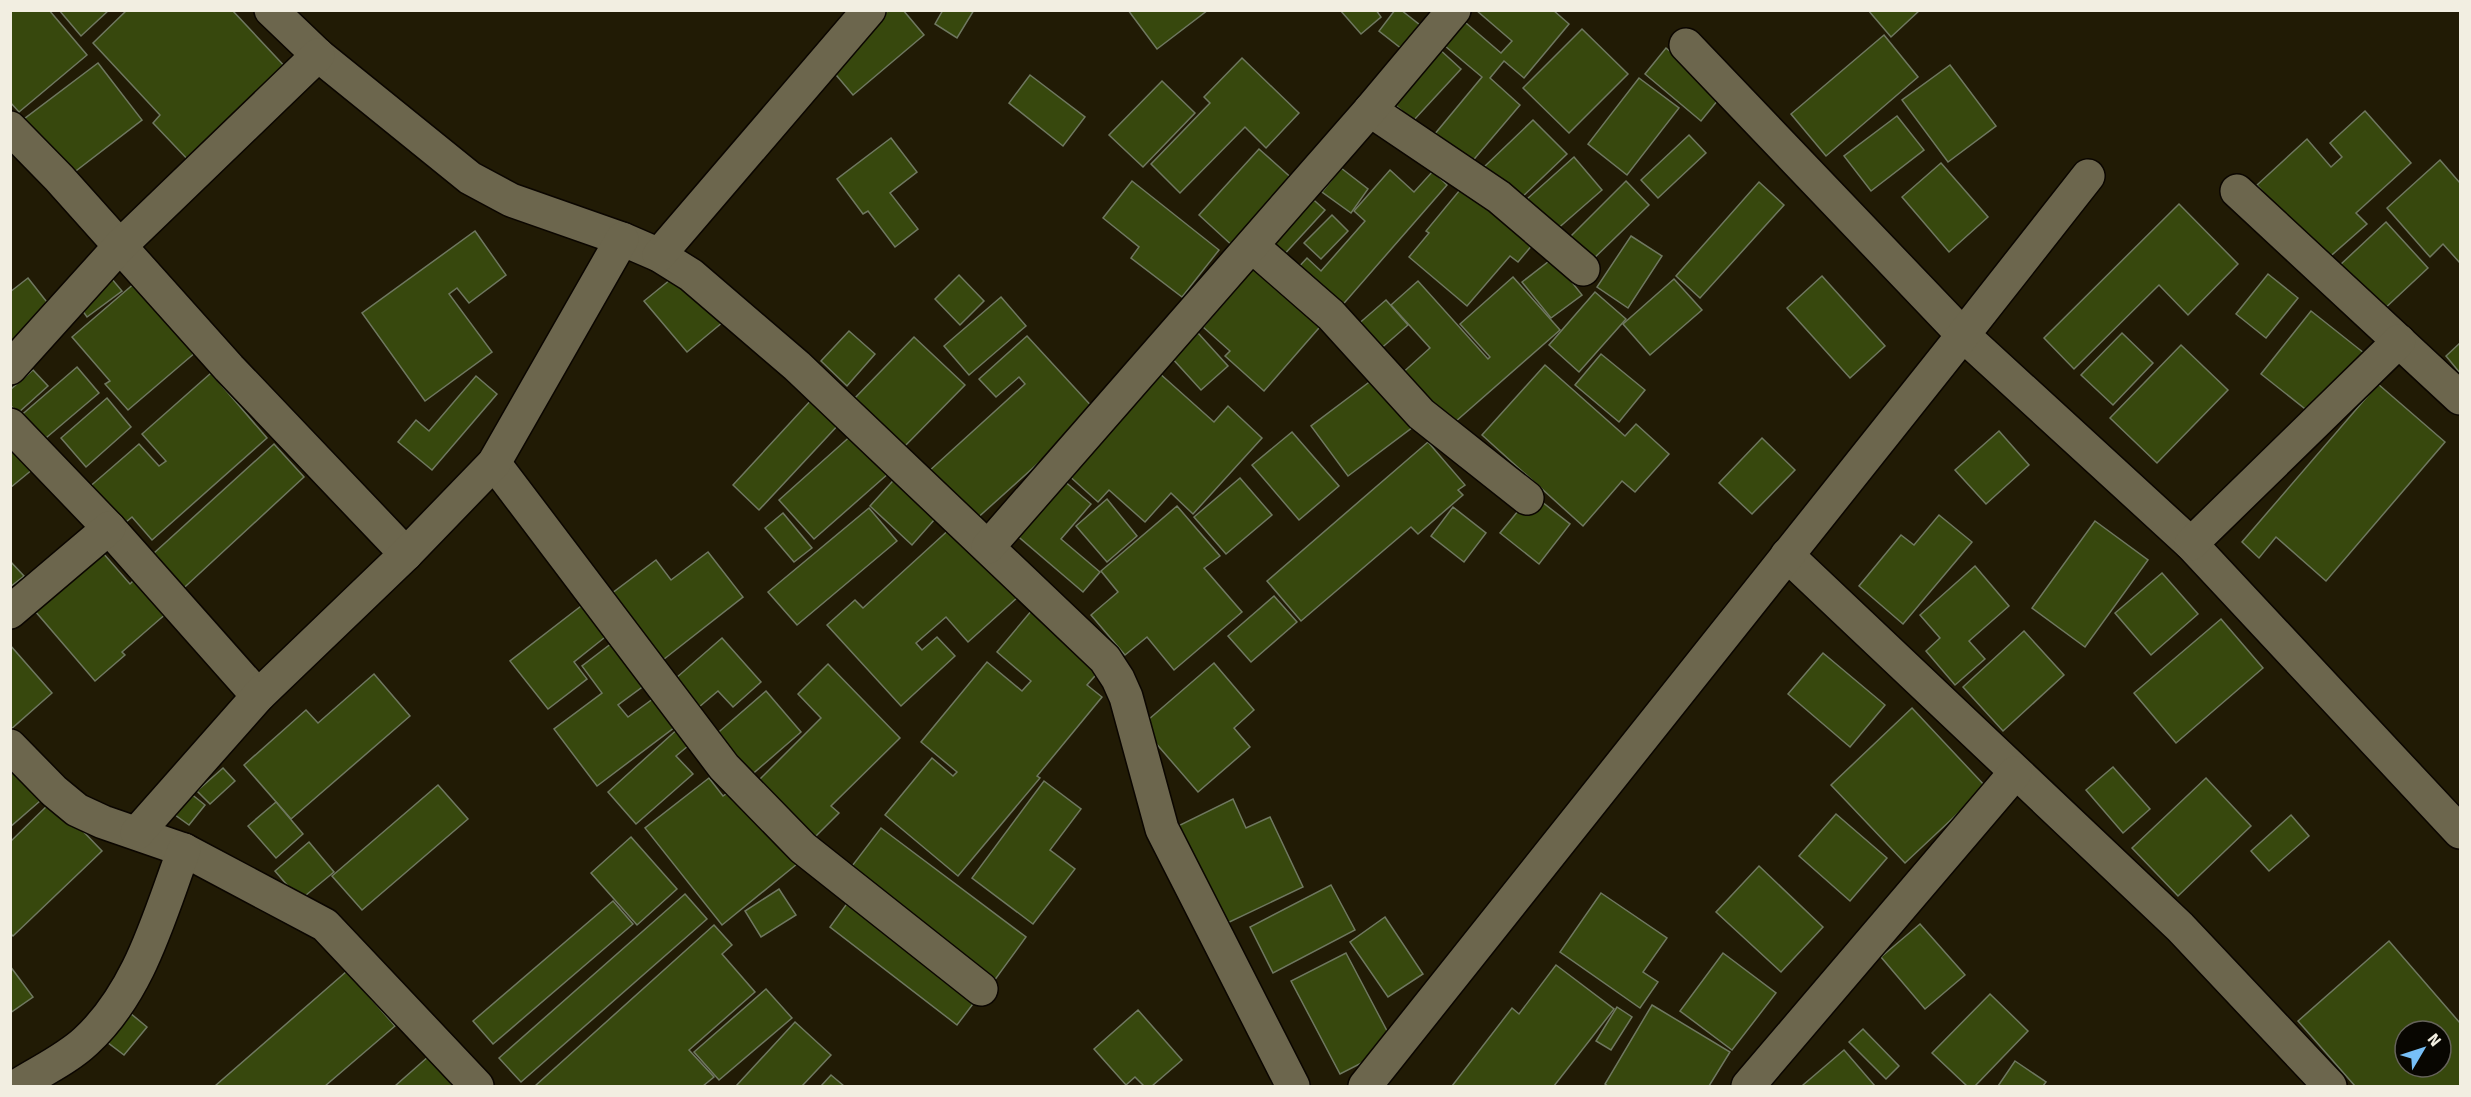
<svg xmlns="http://www.w3.org/2000/svg" width="2471" height="1097" viewBox="0 0 2471 1097" font-family="'Fira Sans',sans-serif">
  <style>
    .building { fill: #37480d; stroke: #6f7860; stroke-width: 1.5; fill-rule: evenodd }
    .lines { fill: none; stroke-linecap: round; stroke-linejoin: round }
    .minor-casing { stroke: #0b0600; stroke-width: 36 }
    .minor { stroke: #6c664d; stroke-width: 33 }
  </style>
  <rect width="100%" height="100%" fill="#211b05"/>
  <g class="building">
    <path d="M10 10H49L87 55 19 112 10 102Z"/>
    <path d="M59 10H109L81 36Z"/>
    <path d="M127 10H232L289 71 191 163 153 123 160 115 93 43Z"/>
    <path d="M889 10H903L924 35 853 95 826 63Z"/>
    <path d="M943 10H974L957 38 935 24Z"/>
    <path d="M1128 10H1208L1157 49Z"/>
    <path d="M1340 10H1376L1381 17 1361 34Z"/>
    <path d="M1395 10H1401L1425 29 1407 53 1379 31Z"/>
    <path d="M1476 10H1553L1569 24 1524 78 1504 61 1490 78 1520 105 1470 164 1434 135 1482 77 1439 41 1459 17 1501 53 1512 41Z"/>
    <path d="M1868 10H1920L1891 37Z"/>
    <path d="M1582 29 1628 74 1569 133 1523 88Z"/>
    <path d="M1884 35 1918 77 1826 156 1791 114Z"/>
    <path d="M1437 47 1461 69 1413 121 1389 99Z"/>
    <path d="M1666 48 1722 95 1701 121 1645 74Z"/>
    <path d="M1242 58 1299 113 1266 148 1245 127 1180 193 1151 164 1210 103 1204 97Z"/>
    <path d="M98 63 142 120 68 177 24 119Z"/>
    <path d="M1950 65 1996 126 1948 162 1902 100Z"/>
    <path d="M1030 75 1085 117 1063 146 1009 103Z"/>
    <path d="M1639 78 1679 108 1627 175 1588 144Z"/>
    <path d="M1162 81 1195 113 1143 167 1109 135Z"/>
    <path d="M2365 111 2411 163 2356 213 2367 224 2325 261 2257 185 2307 139 2331 167 2342 157 2330 143Z"/>
    <path d="M1897 116 1924 150 1871 191 1844 156Z"/>
    <path d="M1533 120 1567 154 1517 202 1484 167Z"/>
    <path d="M1689 135 1706 153 1658 198 1641 180Z"/>
    <path d="M891 138 917 172 890 193 918 229 895 247 868 211 863 214 837 179Z"/>
    <path d="M1259 149 1296 182 1235 248 1199 215Z"/>
    <path d="M1574 157 1602 190 1555 231 1527 199Z"/>
    <path d="M2440 160 2460 183V263L2443 244 2430 257 2387 208Z"/>
    <path d="M1941 163 1988 217 1949 252 1902 197Z"/>
    <path d="M1341 168 1368 189 1351 213 1322 192Z"/>
    <path d="M1390 170 1414 192 1433 171 1447 185 1339 309 1296 270 1307 258 1321 271 1365 221 1354 211Z"/>
    <path d="M1132 181 1219 250 1182 297 1131 258 1139 247 1103 218Z"/>
    <path d="M1626 181 1649 205 1588 264 1566 241Z"/>
    <path d="M1759 182 1784 205 1700 298 1676 276Z"/>
    <path d="M1464 185 1533 244 1518 262 1510 256 1467 306 1409 257 1429 233 1426 231Z"/>
    <path d="M1307 194 1325 210 1281 258 1264 242Z"/>
    <path d="M2179 204 2238 264 2188 315 2159 285 2074 369 2044 338Z"/>
    <path d="M1332 215 1348 231 1321 259 1304 243Z"/>
    <path d="M2386 222 2428 268 2382 311 2340 265Z"/>
    <path d="M475 231 506 275 469 303 457 288 449 294 492 352 425 401 362 313Z"/>
    <path d="M1631 236 1662 256 1628 308 1597 287Z"/>
    <path d="M1553 258 1582 295 1551 318 1522 282Z"/>
    <path d="M1258 263 1325 321 1264 391 1225 356 1230 351 1203 327Z"/>
    <path d="M681 271 723 322 687 352 644 301Z"/>
    <path d="M2268 274 2298 298 2266 338 2236 314Z"/>
    <path d="M959 275 984 301 960 325 935 299Z"/>
    <path d="M1822 276 1885 346 1850 378 1787 308Z"/>
    <path d="M1513 277 1560 330 1447 429 1399 376 1430 348 1391 305 1418 281 1488 359 1490 357 1460 324Z"/>
    <path d="M28 278 50 306 10 354V292Z"/>
    <path d="M111 278 122 291 87 317 77 303Z"/>
    <path d="M1674 279 1702 310 1650 355 1623 324Z"/>
    <path d="M136 282 196 352 128 410 105 384 110 381 72 337Z"/>
    <path d="M1595 292 1626 319 1579 372 1549 345Z"/>
    <path d="M1001 297 1026 326 969 375 944 346Z"/>
    <path d="M1386 300 1408 325 1378 351 1356 326Z"/>
    <path d="M2311 311 2364 353 2314 416 2261 374Z"/>
    <path d="M849 331 875 354 847 386 821 361Z"/>
    <path d="M1198 333 1228 366 1201 390 1171 357Z"/>
    <path d="M2122 333 2153 363 2113 405 2081 375Z"/>
    <path d="M1027 336 1096 411 973 522 928 472 1025 384 1019 377 996 397 979 379Z"/>
    <path d="M914 337 965 385 903 448 853 400Z"/>
    <path d="M2460 343V373L2446 356Z"/>
    <path d="M2181 345 2228 390 2157 463 2110 418Z"/>
    <path d="M1601 354 1645 390 1619 422 1575 385Z"/>
    <path d="M1545 365 1625 436 1636 424 1669 454 1635 492 1622 481 1583 526 1482 435Z"/>
    <path d="M77 367 99 393 40 443 18 418Z"/>
    <path d="M33 370 48 386 18 413 10 405V390Z"/>
    <path d="M1158 372 1214 422 1228 406 1262 438 1193 514 1171 493 1145 522 1109 490 1098 502 1066 473Z"/>
    <path d="M211 373 267 438 152 540 132 517 120 527 87 489 139 444 159 466 166 461 142 434Z"/>
    <path d="M476 376 497 394 432 470 398 442 416 420 429 431Z"/>
    <path d="M1376 377 1413 427 1348 476 1311 426Z"/>
    <path d="M2378 384 2445 442 2326 581 2276 537 2259 558 2242 542Z"/>
    <path d="M107 398 131 427 86 467 61 438Z"/>
    <path d="M813 398 840 423 759 510 733 485Z"/>
    <path d="M1999 431 2029 465 1986 504 1955 470Z"/>
    <path d="M1292 432 1339 486 1299 520 1252 465Z"/>
    <path d="M854 433 889 473 814 539 779 500Z"/>
    <path d="M1762 438 1795 470 1752 514 1719 483Z"/>
    <path d="M1428 442 1465 485 1458 490 1463 495 1418 534 1411 527 1301 621 1267 581Z"/>
    <path d="M10 443 33 469 10 488Z"/>
    <path d="M274 444 304 477 174 597 143 563Z"/>
    <path d="M901 472 942 511 912 545 870 506Z"/>
    <path d="M1240 478 1272 515 1226 554 1194 517Z"/>
    <path d="M1062 479 1091 504 1061 539 1100 572 1083 592 1015 534Z"/>
    <path d="M1532 494 1570 524 1539 564 1500 533Z"/>
    <path d="M1107 499 1137 536 1107 562 1076 526Z"/>
    <path d="M1177 506 1220 556 1204 568 1242 612 1174 670 1147 637 1125 655 1091 615 1118 592 1101 571Z"/>
    <path d="M1453 507 1486 533 1464 562 1431 536Z"/>
    <path d="M869 508 897 541 797 625 768 592Z"/>
    <path d="M783 513 812 548 794 562 765 528Z"/>
    <path d="M1939 515 1972 542 1903 624 1859 586 1901 535 1914 545Z"/>
    <path d="M2095 521 2148 560 2085 647 2032 608Z"/>
    <path d="M953 526 1018 597 968 642 946 617 916 643 922 650 937 637 955 656 901 706 827 625 855 600 863 608Z"/>
    <path d="M708 552 743 597 659 663 607 597 656 560 671 580Z"/>
    <path d="M103 553 130 584 138 576 168 612 122 652 125 655 95 681 35 611Z"/>
    <path d="M10 561 24 576 10 587Z"/>
    <path d="M1975 566 2009 606 1969 641 1985 659 1955 685 1926 651 1940 638 1920 615Z"/>
    <path d="M2162 573 2198 614 2151 655 2115 613Z"/>
    <path d="M1274 596 1297 622 1251 662 1228 636Z"/>
    <path d="M585 603 609 634 574 662 587 679 548 709 510 661Z"/>
    <path d="M1032 610 1102 668 1087 685 1102 697 1037 776 1040 778 958 876 885 815 932 758 953 776 957 772 921 742 987 662 1022 691 1031 681 997 652Z"/>
    <path d="M2221 619 2263 668 2176 743 2134 693Z"/>
    <path d="M2024 631 2064 675 2003 731 1963 687Z"/>
    <path d="M722 638 761 682 733 707 718 691 692 713 668 685Z"/>
    <path d="M612 643 645 685 618 705 628 717 661 693 683 721 597 786 554 729 602 693 582 666Z"/>
    <path d="M10 645 52 693 10 730Z"/>
    <path d="M1823 653 1885 705 1850 747 1788 694Z"/>
    <path d="M1214 663 1254 710 1234 728 1250 747 1198 792 1141 726Z"/>
    <path d="M828 664 900 738 831 806 839 813 807 845 751 788 821 718 798 694Z"/>
    <path d="M374 674 410 716 291 819 244 765 306 710 318 723Z"/>
    <path d="M766 691 801 732 748 778 713 737Z"/>
    <path d="M1912 708 1986 787 1905 863 1831 785Z"/>
    <path d="M681 726 694 741 676 756 693 774 636 824 608 792Z"/>
    <path d="M10 766 40 801 10 827Z"/>
    <path d="M2113 767 2150 809 2123 833 2086 790Z"/>
    <path d="M223 768 235 781 210 804 197 791Z"/>
    <path d="M709 778 723 796 733 789 797 864 722 925 645 828Z"/>
    <path d="M2206 778 2251 826 2178 896 2132 848Z"/>
    <path d="M1044 781 1081 809 1050 850 1075 869 1033 924 972 878Z"/>
    <path d="M180 785 205 805 189 825 164 807Z"/>
    <path d="M438 785 468 819 362 910 332 876Z"/>
    <path d="M1233 799 1246 828 1270 817 1303 887 1221 926 1174 828Z"/>
    <path d="M53 800 102 851 13 936 10 933V842Z"/>
    <path d="M276 802 303 834 276 858 248 826Z"/>
    <path d="M1836 814 1887 858 1850 901 1799 856Z"/>
    <path d="M2291 815 2309 836 2269 871 2251 851Z"/>
    <path d="M881 828 1026 937 994 981 849 870Z"/>
    <path d="M631 837 677 889 637 925 591 873Z"/>
    <path d="M309 842 334 872 300 900 275 871Z"/>
    <path d="M1759 866 1823 927 1781 972 1716 912Z"/>
    <path d="M1331 885 1355 930 1273 973 1250 927Z"/>
    <path d="M779 889 796 915 761 937 745 911Z"/>
    <path d="M1601 893 1667 938 1643 972 1658 982 1640 1008 1560 952Z"/>
    <path d="M685 894 707 919 521 1082 499 1058Z"/>
    <path d="M851 898 979 996 957 1025 830 927Z"/>
    <path d="M613 901 633 924 493 1044 473 1021Z"/>
    <path d="M1385 917 1423 974 1388 997 1350 942Z"/>
    <path d="M1920 924 1965 975 1925 1009 1881 957Z"/>
    <path d="M714 925 732 945 722 954 755 992 689 1050 714 1077 703 1086H535Z"/>
    <path d="M2389 941 2460 1023V1086H2355L2298 1021ZM2405 1031H2441V1067H2405Z"/>
    <path d="M1346 953 1395 1046 1340 1074 1291 981Z"/>
    <path d="M1723 953 1776 993 1732 1050 1680 1011Z"/>
    <path d="M1556 965 1614 1009 1554 1086H1452L1512 1008 1519 1014Z"/>
    <path d="M10 966 33 997 10 1013Z"/>
    <path d="M347 971 395 1026 325 1086H215Z"/>
    <path d="M766 989 792 1018 719 1080 694 1052Z"/>
    <path d="M1990 994 2028 1031 1975 1086H1967L1932 1053Z"/>
    <path d="M1652 1005 1730 1052 1709 1086H1608L1605 1084Z"/>
    <path d="M1617 1007 1632 1017 1611 1050 1596 1041Z"/>
    <path d="M1138 1010 1182 1060 1152 1086H1144L1135 1077 1126 1085 1094 1049Z"/>
    <path d="M130 1013 147 1027 124 1055 107 1042Z"/>
    <path d="M795 1022 831 1055 802 1086H736Z"/>
    <path d="M1863 1029 1899 1066 1886 1079 1849 1042Z"/>
    <path d="M1844 1050 1875 1086H1804L1803 1085Z"/>
    <path d="M429 1056 456 1086H395Z"/>
    <path d="M2015 1061 2046 1082 2043 1086H1998Z"/>
    <path d="M831 1075 844 1086H821Z"/>
  </g>
  <g class="lines">
    <g class="minor-casing">
      <g id="minor">
        <path d="M271 10 318 55 470 178 511 200 622 239 659 255 691 275 797 366 1105 659 1118 679 1126 697 1162 829 1293 1086"/>
        <path d="M1686 45 1963 335 2191 544 2460 832"/>
        <path d="M1370 110 1499 197 1583 269"/>
        <path d="M10 128 59 178 229 368 406 554"/>
        <path d="M2237 191 2460 398"/>
        <path d="M1252 246 1331 315 1421 414 1527 498"/>
        <path d="M659 255 869 10"/>
        <path d="M10 368 120 246 318 55"/>
        <path d="M10 425 109 528 258 696"/>
        <path d="M494 463 724 767 803 848 981 989"/>
        <path d="M2191 544 2399 341"/>
        <path d="M988 547 1370 110 1454 10"/>
        <path d="M1787 555 2180 927 2330 1086"/>
        <path d="M10 612 109 528"/>
        <path d="M10 746 54 791 77 810 103 822 184 850 325 925 477 1086"/>
        <path d="M137 833 258 696 406 554 494 463 622 239"/>
        <path d="M17 1086C39 1072 67 1059 86 1041 140 991 159 916 184 850"/>
        <path d="M1365 1086 1963 335 2088 176"/>
        <path d="M1748 1086 2015 773"/>
      </g>
    </g>
    <use href="#minor" class="minor"/>
  </g>
  <rect width="2471" height="1097" fill="none" stroke="#f2eee1" stroke-width="24"/>
  <g transform="translate(2423 1049) rotate(51)"><circle r="28" fill="#080601" stroke="#66635b" stroke-width="1.5"/>
  <path d="M0-4.5L10 22L0 15L-10 22Z" fill="#77bff7"/>
  <text y="-9" font-size="16" font-weight="bold" text-anchor="middle" fill="#f2eee1">N</text>
  </g>
</svg>
